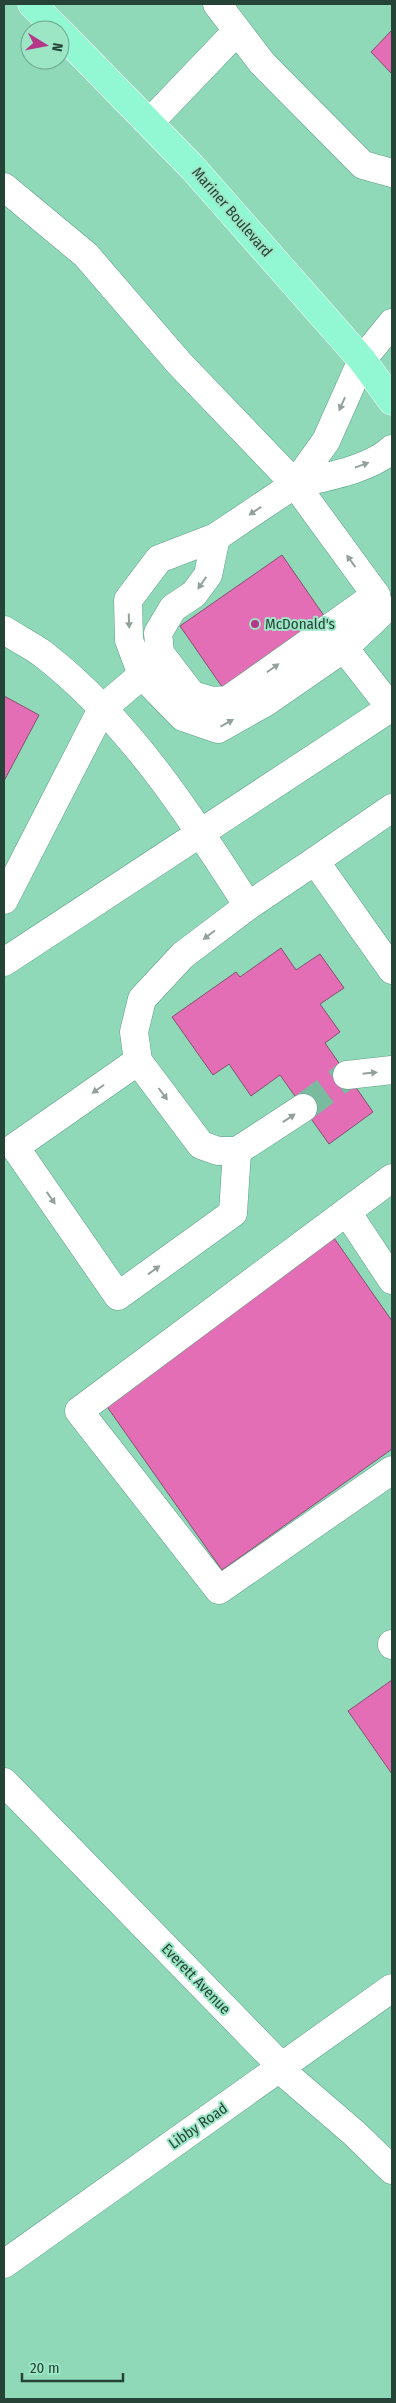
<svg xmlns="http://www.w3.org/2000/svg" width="396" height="2403" viewBox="0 0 396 2403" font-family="'Fira Sans Condensed',sans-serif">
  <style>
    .building { fill: #e46eb5; stroke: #874f6f }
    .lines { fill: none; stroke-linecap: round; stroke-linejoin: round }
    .minor-tunnel { stroke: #7abb9f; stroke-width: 28; stroke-dasharray: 28 14; stroke-linecap: butt }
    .minor-casing { stroke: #5aa284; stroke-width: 29 }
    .major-casing { stroke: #fff; stroke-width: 29 }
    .minor { stroke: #fff; stroke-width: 28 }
    .major { stroke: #92f8d4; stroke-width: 28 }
    .oneway { fill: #92a29b }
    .poi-dot { fill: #b53888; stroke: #9ce6c6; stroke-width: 2 }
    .labels { text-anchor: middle; stroke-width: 4; stroke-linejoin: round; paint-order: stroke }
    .street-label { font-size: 15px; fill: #254437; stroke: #9ce6c6 }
    .poi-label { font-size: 15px; fill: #254437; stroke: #9ce6c6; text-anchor: start }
  </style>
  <rect width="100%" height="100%" fill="#8fd9b9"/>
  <g class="building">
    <path d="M392 30V74L371 52Z"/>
    <path d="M282 555 329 623 227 694 180 626Z"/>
    <path d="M4 696 39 715 4 781Z"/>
    <path d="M281 948 296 970 320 954 344 988 320 1004 340 1032 325 1043 373 1112 329 1144 280 1075 251 1096 229 1064 213 1075 172 1017 236 972 240 977Z"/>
    <path d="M334 1238 392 1321V1449L222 1570 103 1401Z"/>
    <path d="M392 1680V1774L348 1711Z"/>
  </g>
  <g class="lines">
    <path class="minor-tunnel" d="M303 1108 347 1075"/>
    <g class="minor-casing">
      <g id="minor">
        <path d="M217 4 262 63 363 165 392 173"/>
        <path d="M149 123 237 31"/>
        <path d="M4 187 86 255 179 363 295 484 376 595 380 614 344 648 266 702 218 729 183 717 142 675 129 640 128 600 159 559 216 537 295 484"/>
        <path d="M392 323 362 360 326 441 295 484C325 477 369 470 392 449"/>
        <path d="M216 537 208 575 194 594 173 608 158 633 160 653 192 695 212 701 228 700 376 595"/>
        <path d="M4 630C16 638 31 645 43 654 129 721 190 815 248 906L315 861 392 970"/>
        <path d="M344 648 391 708"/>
        <path d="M315 861 392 808"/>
        <path d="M4 900 102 709 142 675"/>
        <path d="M248 906 183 955 142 999 134 1032 138 1061 201 1145 218 1151H237L303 1108"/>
        <path d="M4 962 392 707"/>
        <path d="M138 1061 15 1147 118 1296 233 1213 237 1151"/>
        <path d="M347 1075 392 1070"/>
        <path d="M392 1178 79 1411 219 1590 392 1470"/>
        <path d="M347 1212 392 1280"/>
        <path d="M392 1645V1644"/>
        <path d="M4 1782 282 2067 283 2072 354 2133 392 2170"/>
        <path d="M4 2264 392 1988"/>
      </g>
    </g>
    <g class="major-casing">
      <g id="major">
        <path d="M32 4 58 30"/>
        <path d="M60 32 192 167 362 360 392 401"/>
      </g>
    </g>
    <use href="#minor" class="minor"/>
    <use href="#major" class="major"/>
  </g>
  <defs><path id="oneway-solid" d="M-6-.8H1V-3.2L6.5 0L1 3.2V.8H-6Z" transform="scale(1.25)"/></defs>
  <g class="oneway">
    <use href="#oneway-solid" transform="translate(342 404) rotate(114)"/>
    <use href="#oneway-solid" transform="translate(362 465) rotate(-20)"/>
    <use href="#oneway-solid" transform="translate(255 511) rotate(146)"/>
    <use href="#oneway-solid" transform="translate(351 561) rotate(-126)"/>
    <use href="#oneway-solid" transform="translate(202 583) rotate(125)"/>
    <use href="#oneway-solid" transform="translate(129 621) rotate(88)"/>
    <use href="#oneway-solid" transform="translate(273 668) rotate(-35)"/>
    <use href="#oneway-solid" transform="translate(227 723) rotate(-29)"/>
    <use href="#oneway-solid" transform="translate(209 935) rotate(143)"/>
    <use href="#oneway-solid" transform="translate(370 1073) rotate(-6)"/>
    <use href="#oneway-solid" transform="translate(98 1089) rotate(145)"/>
    <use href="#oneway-solid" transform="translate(163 1094) rotate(53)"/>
    <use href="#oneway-solid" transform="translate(289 1118) rotate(-33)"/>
    <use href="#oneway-solid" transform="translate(51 1198) rotate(55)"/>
    <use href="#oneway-solid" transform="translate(154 1270) rotate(-36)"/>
  </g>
  <circle class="poi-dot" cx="255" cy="624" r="5"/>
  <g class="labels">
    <g class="street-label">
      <text transform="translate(232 212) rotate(49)" y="5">Mariner Boulevard</text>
      <text transform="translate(196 1979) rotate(46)" y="5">Everett Avenue</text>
      <text transform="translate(198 2126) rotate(-35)" y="5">Libby Road</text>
    </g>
    <g class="poi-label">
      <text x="265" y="629">McDonald's</text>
    </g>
  </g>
  <rect width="396" height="2403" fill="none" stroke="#254437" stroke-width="10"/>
  <g transform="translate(45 45) rotate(100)"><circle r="24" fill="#9ce6c6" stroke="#6ca58d"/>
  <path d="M0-4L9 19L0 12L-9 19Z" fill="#b53888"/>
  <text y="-8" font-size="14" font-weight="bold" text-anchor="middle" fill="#254437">N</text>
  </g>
  <path d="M22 2373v8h101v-8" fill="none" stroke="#254437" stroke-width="2.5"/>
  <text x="30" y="2373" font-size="15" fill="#254437" stroke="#9ce6c6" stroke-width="4" paint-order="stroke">20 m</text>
</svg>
